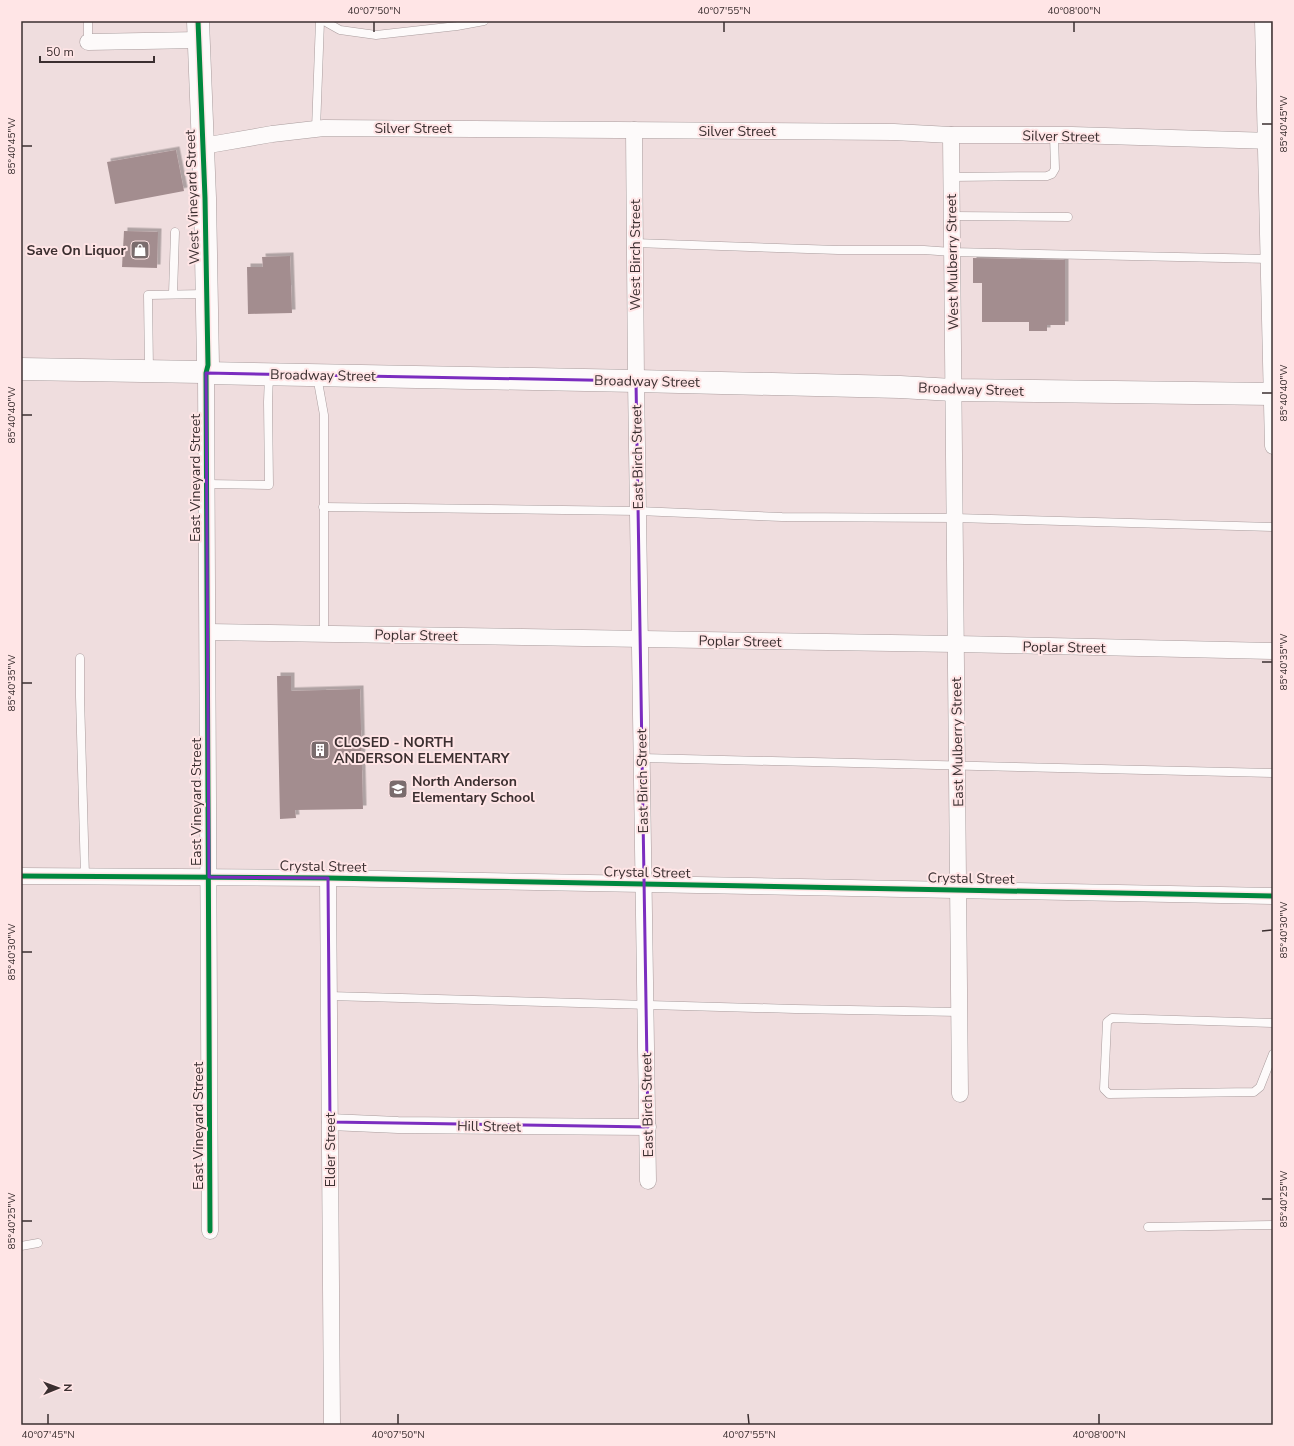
<svg xmlns="http://www.w3.org/2000/svg" width="1294" height="1446" viewBox="0 0 1294 1446" font-family="'Nunito Sans',sans-serif">
  <style>
    .building { fill: #a38d8f; filter: url(#shadow) }
    .lines { fill: none; stroke-linecap: round; stroke-linejoin: round }
    .lane-casing { stroke: #a99c9d; stroke-width: 9 }
    .street-casing { stroke: #a99c9d; stroke-width: 17 }
    .secondary-casing { stroke: #a99c9d; stroke-width: 23 }
    .lane { stroke: #fdfafa; stroke-width: 8 }
    .street { stroke: #fdfafa; stroke-width: 16 }
    .secondary { stroke: #fdfafa; stroke-width: 22 }
    .cycleway-casing { stroke: #ffe5e6; stroke-width: 8 }
    .cycleway { stroke: #00873e; stroke-width: 5 }
    .marked { fill: none; stroke: #7b2cbf; stroke-width: 3; stroke-linejoin: round }
    .ticks { fill: none; stroke: #3b2f30; stroke-width: 1.5 }
    .labels { text-anchor: middle; stroke-width: 4; stroke-linejoin: round; paint-order: stroke }
    .street-label { font-size: 14px; fill: #3b2f30; stroke: #ffe5e6 }
    .poi-label { font-size: 14px; font-weight: bold; fill: #3b2f30; stroke: #ffe5e6; text-anchor: start }
    .neatline { fill: none; stroke: #3b2f30; stroke-width: 1.5 }
    .ticks-label { font-size: 10px; text-anchor: middle; fill: #3b2f30 }
  </style>
  <defs>
    <filter id="shadow"><feDropShadow dx="3.5" dy="-3.5" stdDeviation="0" flood-color="#0004"/></filter>
  </defs>
  <rect width="100%" height="100%" fill="#efddde"/>
  <g class="building">
    <path d="M176 150 184 191 115 204 107 162Z"/>
    <path d="M124 231 158 232 157 268 122 267Z"/>
    <path d="M290 256 292 313 248 314 247 267H263L262 257Z"/>
    <path d="M973 258 1065 260V325H1047V331H1029V322H982V283H973Z"/>
    <path d="M277 676H291V691L360 689 363 809 295 810 296 818 280 819Z"/>
  </g>
  <g class="lines">
    <g class="lane-casing">
      <g id="lane">
        <path d="M88 21V42"/>
        <path d="M324 21 340 30 376 35 457 26 484 21"/>
        <path d="M316 129 320 21"/>
        <path d="M951 177 1047 176 1052 174 1055 169 1054 135"/>
        <path d="M952 216 1068 217"/>
        <path d="M635 243 838 250H924L952 252 1270 259"/>
        <path d="M173 294 175 232"/>
        <path d="M149 370 148 295 206 294"/>
        <path d="M317 376 324 415V633"/>
        <path d="M207 484 269 485 268 402 269 375"/>
        <path d="M323 507 638 511 782 517 955 518 1273 527"/>
        <path d="M80 658V697L85 876"/>
        <path d="M642 758 1273 773"/>
        <path d="M329 996 795 1009 959 1012"/>
        <path d="M1273 1023 1112 1018 1107 1022 1104 1089 1109 1094 1254 1092 1260 1087 1273 1054"/>
        <path d="M1148 1227 1273 1225"/>
        <path d="M21 1246 38 1243"/>
      </g>
    </g>
    <g class="street-casing">
      <g id="street">
        <path d="M1263 21 1273 446"/>
        <path d="M88 42 199 40"/>
        <path d="M634 130 636 381 648 1181"/>
        <path d="M951 135 960 1094"/>
        <path d="M203 146 272 134 324 128 894 132 951 135H1072L1273 141"/>
        <path d="M206 373 210 1231"/>
        <path d="M208 632 956 644 1273 651"/>
        <path d="M21 876 328 878 1273 896"/>
        <path d="M328 878 332 1423"/>
        <path d="M330 1122 398 1125 648 1127"/>
      </g>
    </g>
    <g class="secondary-casing">
      <g id="secondary">
        <path d="M198 21 205 198 208 365 206 373"/>
        <path d="M21 369 202 372 206 373 636 381 900 387 953 390 1273 394"/>
      </g>
    </g>
    <use href="#lane" class="lane"/>
    <use href="#street" class="street"/>
    <use href="#secondary" class="secondary"/>
    <g class="cycleway-casing">
      <g id="cycleway">
        <path d="M198 21 205 198 208 365 206 373 210 1231"/>
        <path d="M21 876 328 878 1273 896"/>
      </g>
    </g>
    <use href="#cycleway" class="cycleway"/>
  </g>
  <path class="marked" d="M206 373 636 381 648 1127 330 1122 328 878 209 877Z"/>
  <path class="ticks" d="M374 22V32M724 22V32M1074 22V32M1262 124H1272M22 146H32M1262 393H1272M22 415H32M1262 662H1272M22 683H32M1262 931 1272 930M22 952H32M1262 1199H1272M22 1221H32M48 1414V1424M398 1414V1424M748 1414 749 1424M1099 1414V1424"/>
  <defs>
    <g id="shop-square" transform="scale(1)"><rect x="-9" y="-9" width="18" height="18" rx="4" fill="#7a6c6d" stroke="#ffe5e6"/><path d="M-5-2.5h2.3a2.7 3.5 0 0 1 5.4 0H5L5.5 6h-11ZM-1.5-2.5h3a1.5 2.3 0 0 0-3 0Z" fill="#fff"/></g>
    <g id="building-square" transform="scale(1)"><rect x="-9" y="-9" width="18" height="18" rx="4" fill="#7a6c6d" stroke="#ffe5e6"/><path d="M-4-6H4V6H1V3H-1V6H-4ZM-2.5-4.3h1.7v1.8h-1.7ZM.8-4.3h1.7v1.8H.8ZM-2.5-1h1.7V.8h-1.7ZM.8-1h1.7V.8H.8Z" fill="#fff"/></g>
    <g id="school-square" transform="scale(1)"><rect x="-9" y="-9" width="18" height="18" rx="4" fill="#7a6c6d" stroke="#ffe5e6"/><path d="M0-5L7-2L0 1L-7-2ZM-4 1L0 2.5L4 1V4Q0 6-4 4Z" fill="#fff"/></g>
  </defs>
  <g fill-rule="evenodd">
    <use href="#shop-square" x="140" y="250"/>
    <use href="#building-square" x="320" y="750"/>
    <use href="#school-square" x="398" y="789"/>
  </g>
  <g class="labels">
    <g class="street-label">
      <text x="413" y="133">Silver Street</text>
      <text x="737" y="136">Silver Street</text>
      <text transform="translate(1061 136) rotate(1)" y="5">Silver Street</text>
      <text transform="translate(192 197) rotate(-92)" y="5">West Vineyard Street</text>
      <text transform="translate(635 255) rotate(-90)" y="5">West Birch Street</text>
      <text transform="translate(952 262) rotate(-91)" y="5">West Mulberry Street</text>
      <text transform="translate(323 375) rotate(1)" y="5">Broadway Street</text>
      <text transform="translate(647 381) rotate(1)" y="5">Broadway Street</text>
      <text transform="translate(971 389) rotate(2)" y="5">Broadway Street</text>
      <text transform="translate(637 457) rotate(-91)" y="5">East Birch Street</text>
      <text transform="translate(195 478) rotate(-90)" y="5">East Vineyard Street</text>
      <text transform="translate(416 635) rotate(1)" y="5">Poplar Street</text>
      <text transform="translate(740 641) rotate(1)" y="5">Poplar Street</text>
      <text transform="translate(1064 647) rotate(1)" y="5">Poplar Street</text>
      <text transform="translate(957 742) rotate(-91)" y="5">East Mulberry Street</text>
      <text transform="translate(642 781) rotate(-91)" y="5">East Birch Street</text>
      <text transform="translate(196 802) rotate(-90)" y="5">East Vineyard Street</text>
      <text transform="translate(323 866) rotate(1)" y="5">Crystal Street</text>
      <text transform="translate(647 872) rotate(1)" y="5">Crystal Street</text>
      <text transform="translate(971 878) rotate(1)" y="5">Crystal Street</text>
      <text transform="translate(647 1105) rotate(-91)" y="5">East Birch Street</text>
      <text transform="translate(198 1126) rotate(-90)" y="5">East Vineyard Street</text>
      <text transform="translate(489 1126) rotate(1)" y="5">Hill Street</text>
      <text transform="translate(330 1150) rotate(-90)" y="5">Elder Street</text>
    </g>
    <g class="poi-label">
      <text x="126" y="255" text-anchor="end">Save On Liquor</text>
      <text x="334" y="747">CLOSED - NORTH<tspan x="334" dy="16">ANDERSON ELEMENTARY</tspan></text>
      <text x="412" y="786">North Anderson<tspan x="412" dy="16">Elementary School</tspan></text>
    </g>
  </g>
  <rect width="1294" height="1446" fill="none" stroke="#ffe5e6" stroke-width="44"/>
  <g transform="translate(58 1388) rotate(89)" stroke="#ffe5e6" stroke-width="3" paint-order="stroke">
  <path d="M0-3L7 15L0 10L-7 15Z" fill="#3b2f30"/>
  <text y="-6" font-size="11" font-weight="bold" text-anchor="middle" fill="#3b2f30">N</text>
  </g>
  <path d="M40 56v6h114v-6" fill="none" stroke="#3b2f30" stroke-width="2"/>
  <text x="46" y="56" font-size="12" fill="#3b2f30" stroke="#ffe5e6" stroke-width="3" paint-order="stroke">50 m</text>
  <rect x="22" y="22" width="1250" height="1402" class="neatline"/>
  <g class="ticks-label">
    <text x="374" y="14">40°07'50"N</text>
    <text x="724" y="14">40°07'55"N</text>
    <text x="1074" y="14">40°08'00"N</text>
    <text transform="translate(1283 124) rotate(-90)" y="4">85°40'45"W</text>
    <text transform="translate(11 146) rotate(-90)" y="4">85°40'45"W</text>
    <text transform="translate(1283 393) rotate(-90)" y="4">85°40'40"W</text>
    <text transform="translate(11 415) rotate(-90)" y="4">85°40'40"W</text>
    <text transform="translate(1283 662) rotate(-90)" y="4">85°40'35"W</text>
    <text transform="translate(11 683) rotate(-90)" y="4">85°40'35"W</text>
    <text transform="translate(1283 930) rotate(-90)" y="4">85°40'30"W</text>
    <text transform="translate(11 952) rotate(-90)" y="4">85°40'30"W</text>
    <text transform="translate(1283 1199) rotate(-90)" y="4">85°40'25"W</text>
    <text transform="translate(11 1221) rotate(-90)" y="4">85°40'25"W</text>
    <text x="48" y="1438">40°07'45"N</text>
    <text x="398" y="1438">40°07'50"N</text>
    <text x="749" y="1438">40°07'55"N</text>
    <text x="1099" y="1438">40°08'00"N</text>
  </g>
</svg>
